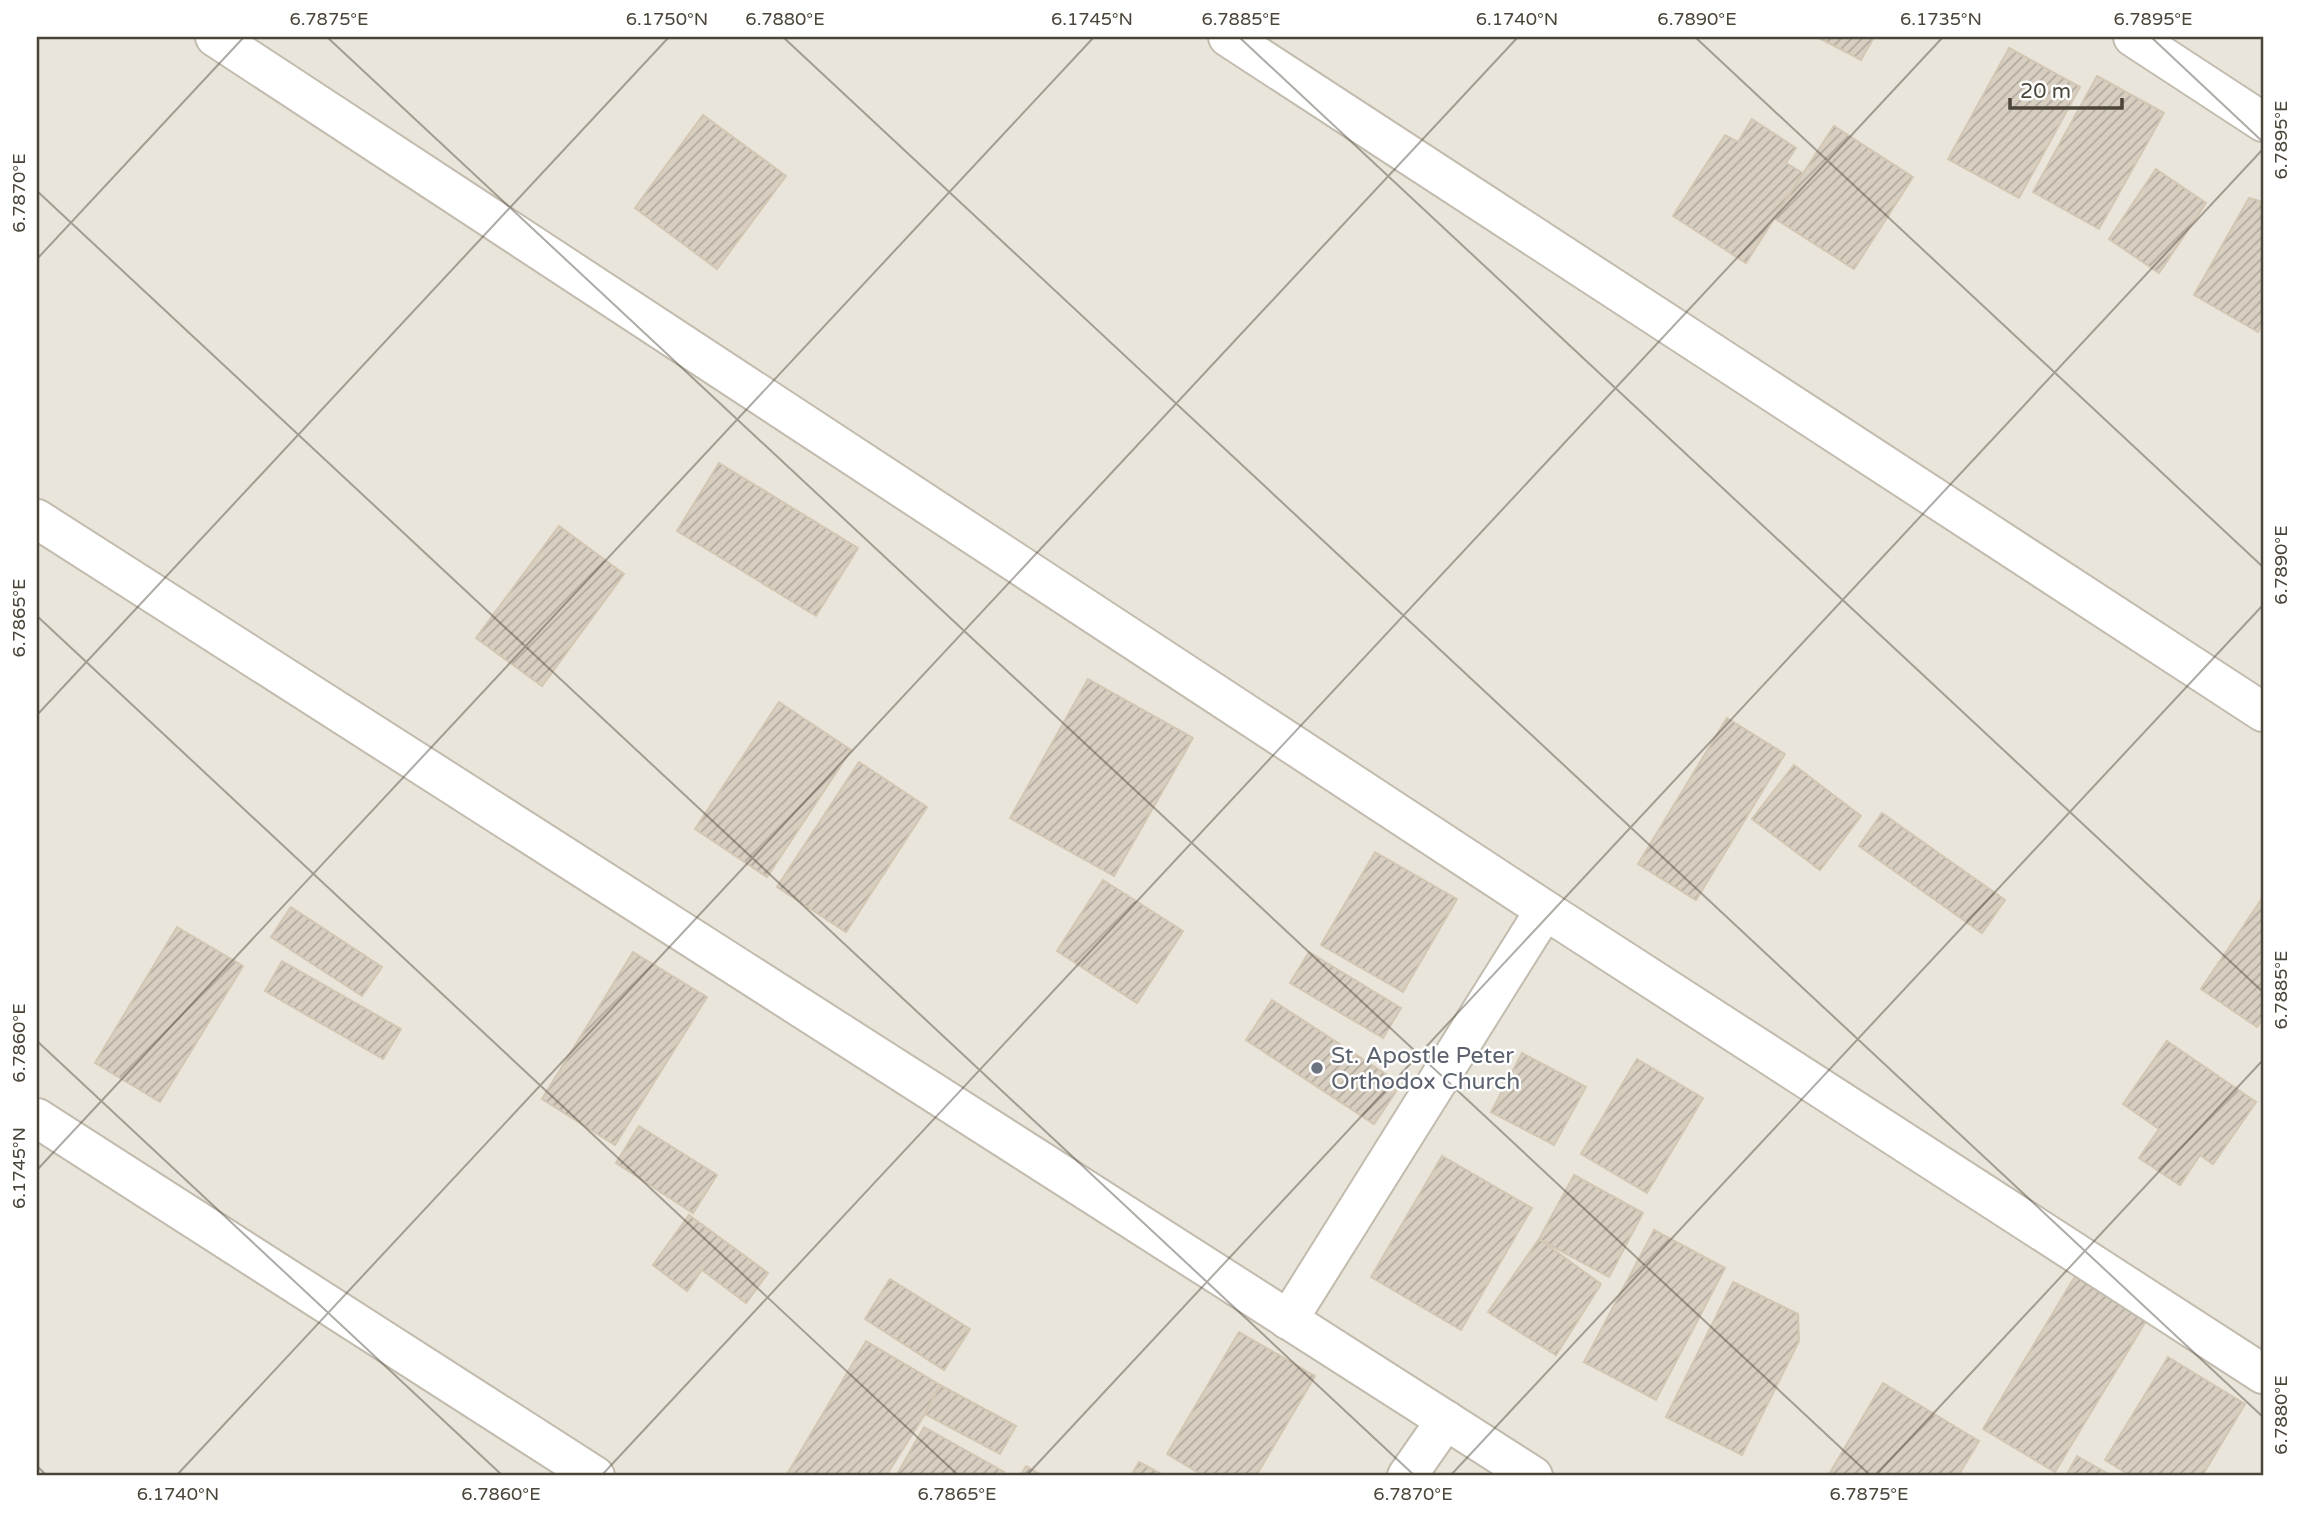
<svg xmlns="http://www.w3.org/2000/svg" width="2300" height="1513" viewBox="0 0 2300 1513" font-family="'Varela Round',sans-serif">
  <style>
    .residential { fill: #eae5da }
    .building { fill: url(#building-hatch); stroke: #d3c7b4; stroke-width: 2 }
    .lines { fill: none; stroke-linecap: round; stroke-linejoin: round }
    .minor-casing { stroke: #c2bbae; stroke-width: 42 }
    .minor { stroke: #fff; stroke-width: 38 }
    .ticks { fill: none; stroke: #4b4439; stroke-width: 2; stroke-opacity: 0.45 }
    .worship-dot { fill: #6b7280; stroke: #fff; stroke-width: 2.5 }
    .labels { text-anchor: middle; stroke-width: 5; stroke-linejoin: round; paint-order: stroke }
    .worship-label { font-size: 23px; fill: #5b616d; stroke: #fff; text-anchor: start }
    .neatline { fill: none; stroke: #4b4439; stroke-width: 2.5 }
    .ticks-label { font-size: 18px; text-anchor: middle; fill: #4b4439 }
  </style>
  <defs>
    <pattern id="building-hatch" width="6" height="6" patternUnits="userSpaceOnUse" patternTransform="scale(1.75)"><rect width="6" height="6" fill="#d8cfc1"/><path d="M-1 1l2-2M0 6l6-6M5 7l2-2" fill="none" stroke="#b1aa9e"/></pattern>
  </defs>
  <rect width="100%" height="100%" fill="#f6f3ec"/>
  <rect class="residential" x="37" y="37" width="2226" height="1439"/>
  <g class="building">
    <path d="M1817 37H1874L1861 60Z"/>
    <path d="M2009 48 2080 87 2019 198 1948 159Z"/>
    <path d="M2097 76 2164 113 2099 229 2033 192Z"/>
    <path d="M703 115 786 176 717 269 635 208Z"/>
    <path d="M1752 119 1796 148 1786 163 1803 173 1746 263 1673 216 1725 135 1738 142Z"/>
    <path d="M1834 126 1913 177 1854 269 1774 218Z"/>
    <path d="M2156 169 2206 203 2159 273 2109 239Z"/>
    <path d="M2249 198 2263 202V323L2258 332 2194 295Z"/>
    <path d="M719 463 858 548 816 616 677 531Z"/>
    <path d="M559 526 624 574 542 686 476 638Z"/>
    <path d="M1088 679 1193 738 1114 876 1010 818Z"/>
    <path d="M779 702 851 750 767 877 695 829Z"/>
    <path d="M1727 718 1785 754 1696 900 1638 864Z"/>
    <path d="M859 762 927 807 846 932 777 887Z"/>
    <path d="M1794 765 1861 816 1820 870 1752 819Z"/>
    <path d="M1882 813 2005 900 1982 933 1859 846Z"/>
    <path d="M1375 852 1457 899 1403 992 1321 945Z"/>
    <path d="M1103 880 1183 931 1137 1003 1057 951Z"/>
    <path d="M2263 897V1019L2257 1027 2201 989Z"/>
    <path d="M291 907 382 967 362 996 271 937Z"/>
    <path d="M177 927 243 966 160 1102 95 1063Z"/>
    <path d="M633 952 707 997 615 1145 542 1099Z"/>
    <path d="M1309 952 1401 1008 1383 1038 1290 983Z"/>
    <path d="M282 961 401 1029 383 1059 265 991Z"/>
    <path d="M1272 1000 1401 1084 1374 1124 1246 1040Z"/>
    <path d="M2167 1041 2256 1102 2213 1164 2200 1155 2180 1185 2139 1158 2159 1129 2123 1104Z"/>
    <path d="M1522 1053 1586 1087 1554 1145 1491 1112Z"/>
    <path d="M1637 1059 1703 1098 1647 1193 1581 1154Z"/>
    <path d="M639 1126 717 1175 693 1213 616 1163Z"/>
    <path d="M1442 1156 1532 1208 1461 1330 1371 1277Z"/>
    <path d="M1574 1175 1643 1213 1609 1277 1539 1239Z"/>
    <path d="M689 1215 768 1273 746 1303 702 1270 687 1291 653 1265Z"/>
    <path d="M1654 1230 1725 1268 1656 1400 1584 1362Z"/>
    <path d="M1539 1239 1601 1284 1556 1355 1488 1312Z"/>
    <path d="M2077 1273 2149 1316 2055 1472 1983 1429Z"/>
    <path d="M890 1279 970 1329 944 1370 865 1319Z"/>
    <path d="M1733 1282 1798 1314 1799 1341 1742 1455 1666 1417Z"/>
    <path d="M1239 1332 1315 1376 1256 1476H1204L1167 1454Z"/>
    <path d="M866 1341 940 1385 925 1414 886 1476H786Z"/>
    <path d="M2168 1357 2245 1404 2202 1476H2131L2105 1460Z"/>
    <path d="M1883 1383 1979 1441 1958 1476H1828Z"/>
    <path d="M940 1385 1016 1426 1000 1454 925 1414Z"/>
    <path d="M924 1427 1004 1472 1002 1476H896Z"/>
    <path d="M2077 1456 2112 1476H2066Z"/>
    <path d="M1139 1462 1165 1476H1131Z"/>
    <path d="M1026 1466 1043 1476H1020Z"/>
  </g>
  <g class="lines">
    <g class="minor-casing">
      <g id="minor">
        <path d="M215 37 1545 910 2263 1374"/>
        <path d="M1228 37 2263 712"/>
        <path d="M2133 37 2263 122"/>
        <path d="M37 519 1533 1476"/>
        <path d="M37 1118 595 1476"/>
        <path d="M1288 1320 1545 910"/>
        <path d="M1407 1476 1446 1420"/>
      </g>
    </g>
    <use href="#minor" class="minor"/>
  </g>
  <path class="ticks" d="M327 37 1871 1476M783 37 2263 1417M1239 37 2263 992M1695 37 2263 567M2151 37 2263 142M37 191 1415 1476M37 259 244 37M37 616 959 1476M37 715 669 37M37 1041 503 1476M37 1170 1094 37M37 1466 47 1476M176 1476 1518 37M601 1476 1943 37M1026 1476 2263 149M1450 1476 2263 605M1875 1476 2263 1060"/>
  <circle class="worship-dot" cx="1317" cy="1068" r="7"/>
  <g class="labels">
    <g class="worship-label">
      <text x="1331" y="1063">St. Apostle Peter<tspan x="1331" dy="26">Orthodox Church</tspan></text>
    </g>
  </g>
  <rect width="2300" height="1513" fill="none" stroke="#ffffff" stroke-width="77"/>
  <path d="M2010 98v10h112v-10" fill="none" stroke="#4b4439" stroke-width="3.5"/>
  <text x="2020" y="98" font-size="21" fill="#4b4439" stroke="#ffffff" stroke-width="5" paint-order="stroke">20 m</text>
  <rect x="38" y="38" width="2224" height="1436" class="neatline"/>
  <g class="ticks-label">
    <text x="329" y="25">6.7875°E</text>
    <text x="667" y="25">6.1750°N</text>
    <text x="785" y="25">6.7880°E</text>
    <text x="1092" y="25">6.1745°N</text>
    <text x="1241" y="25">6.7885°E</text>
    <text x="1517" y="25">6.1740°N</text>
    <text x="1697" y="25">6.7890°E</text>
    <text x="1941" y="25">6.1735°N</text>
    <text x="2153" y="25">6.7895°E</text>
    <text transform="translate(2281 140) rotate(-90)" y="6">6.7895°E</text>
    <text transform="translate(19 193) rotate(-90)" y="6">6.7870°E</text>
    <text transform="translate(2281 565) rotate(-90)" y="6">6.7890°E</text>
    <text transform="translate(19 618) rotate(-90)" y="6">6.7865°E</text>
    <text transform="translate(2281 990) rotate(-90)" y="6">6.7885°E</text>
    <text transform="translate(19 1043) rotate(-90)" y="6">6.7860°E</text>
    <text transform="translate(19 1168) rotate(-90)" y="6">6.1745°N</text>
    <text transform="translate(2281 1415) rotate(-90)" y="6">6.7880°E</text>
    <text x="178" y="1500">6.1740°N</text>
    <text x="501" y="1500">6.7860°E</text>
    <text x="957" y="1500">6.7865°E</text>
    <text x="1413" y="1500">6.7870°E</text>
    <text x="1869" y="1500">6.7875°E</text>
  </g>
</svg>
